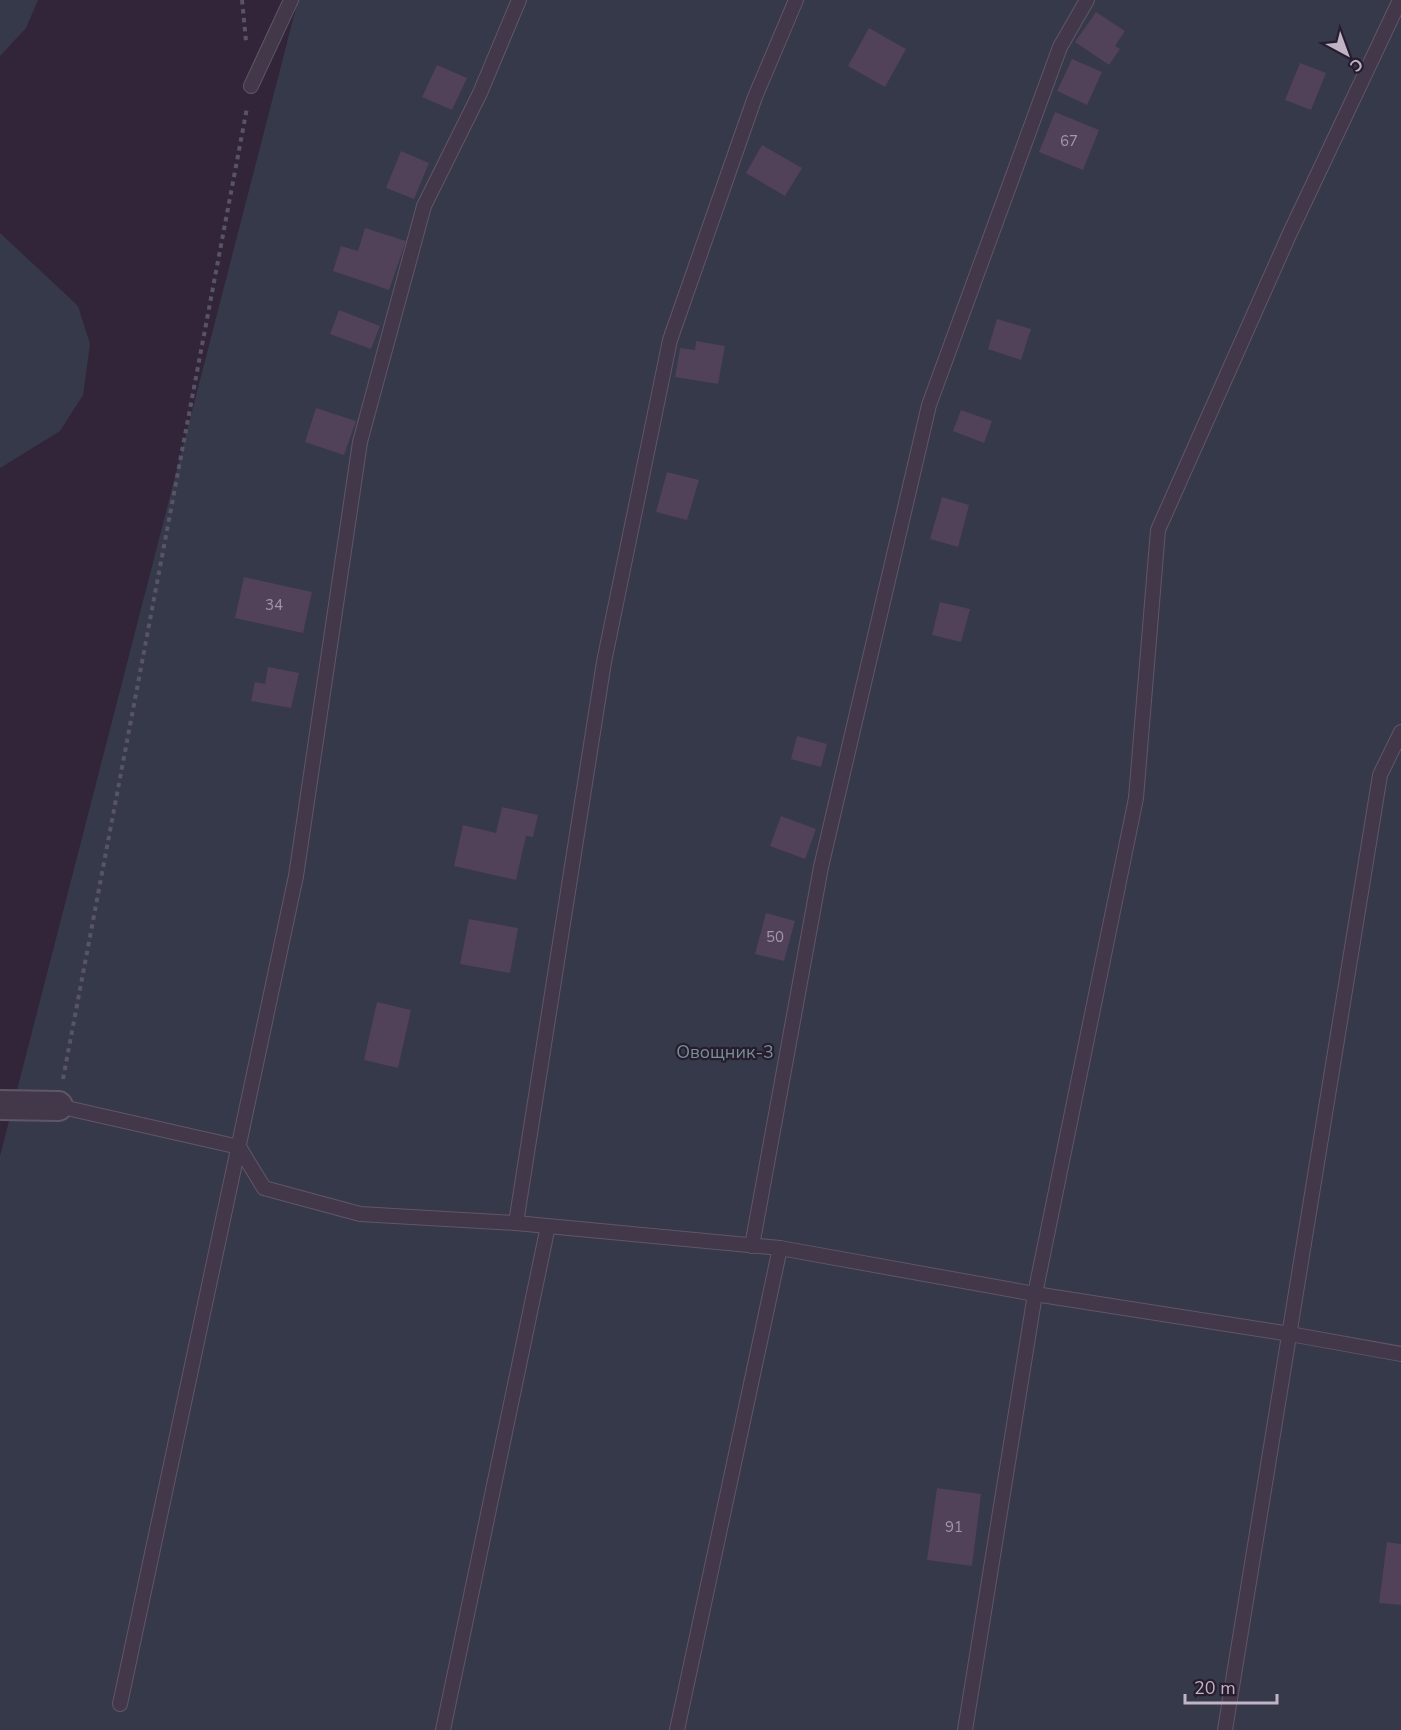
<svg xmlns="http://www.w3.org/2000/svg" width="1401" height="1730" viewBox="0 0 1401 1730" font-family="'Nunito Sans',sans-serif">
  <style>
    .green { fill: #36394a }
    .building { fill: #514159 }
    .lines { fill: none; stroke-linecap: round; stroke-linejoin: round }
    .lane-casing { stroke: #615668; stroke-width: 16 }
    .street-casing { stroke: #615668; stroke-width: 32 }
    .path { stroke: #585468; stroke-width: 4; stroke-dasharray: 4.5 4.5; stroke-linecap: butt }
    .lane { stroke: #43384a; stroke-width: 14 }
    .street { stroke: #43384a; stroke-width: 28 }
    .labels { text-anchor: middle; stroke-width: 4.5; stroke-linejoin: round; paint-order: stroke }
    .number-label { font-size: 15px; fill: #a496aa }
    .park-label { font-size: 18px; fill: #748f99; stroke: #281d2e }
  </style>
  <rect width="100%" height="100%" fill="#322539"/>
  <g class="green">
    <path d="M0 0H38L26 28 0 56Z"/>
    <path d="M298 0H1401V1730H0V1156Z"/>
    <path d="M0 233 78 306 90 344 83 395 60 431 0 468Z"/>
  </g>
  <g class="building">
    <path d="M1096 12 1125 31 1115 46 1120 49 1109 65 1075 42Z"/>
    <path d="M869 28 906 49 885 87 848 66Z"/>
    <path d="M1072 59 1102 72 1087 105 1057 91Z"/>
    <path d="M1300 63 1326 73 1311 110 1285 100Z"/>
    <path d="M437 65 467 78 452 110 422 97Z"/>
    <path d="M1055 112 1099 130 1083 170 1039 152Z"/>
    <path d="M762 145 802 168 785 196 746 173Z"/>
    <path d="M401 151 429 163 414 199 386 188Z"/>
    <path d="M365 228 406 241 389 290 333 271 341 246 358 251Z"/>
    <path d="M339 310 380 326 371 349 330 334Z"/>
    <path d="M997 319 1031 329 1021 360 988 349Z"/>
    <path d="M696 341 725 346 718 384 675 377 680 348 695 350Z"/>
    <path d="M316 408 356 421 344 455 305 442Z"/>
    <path d="M961 410 992 421 984 443 953 431Z"/>
    <path d="M667 472 699 480 687 520 656 512Z"/>
    <path d="M942 497 969 505 958 547 930 539Z"/>
    <path d="M244 577 312 592 303 633 235 618Z"/>
    <path d="M940 602 970 609 961 642 932 635Z"/>
    <path d="M268 667 299 673 291 708 251 701 255 682 265 684Z"/>
    <path d="M797 736 827 744 821 767 791 759Z"/>
    <path d="M502 807 538 815 533 837 526 836 516 880 454 866 463 825 496 833Z"/>
    <path d="M781 816 816 829 805 859 770 846Z"/>
    <path d="M766 913 795 921 784 961 755 954Z"/>
    <path d="M469 919 518 928 510 973 460 964Z"/>
    <path d="M377 1002 411 1010 398 1068 364 1060Z"/>
    <path d="M937 1488 981 1494 972 1566 927 1560Z"/>
    <path d="M1387 1542 1401 1544V1605L1379 1603Z"/>
  </g>
  <g class="lines">
    <g class="lane-casing">
      <g id="lane">
        <path d="M251 86 291 0"/>
        <path d="M58 1106 239 1147 264 1188 360 1214 516 1223 780 1248 1035 1294 1290 1334 1401 1354"/>
        <path d="M516 1223 604 662 670 340 755 97 796 0"/>
        <path d="M752 1246 821 867 929 405 1060 47 1087 0"/>
        <path d="M120 1704 296 876 360 442 424 206 480 93 519 0"/>
        <path d="M443 1730 548 1226"/>
        <path d="M677 1730 780 1248"/>
        <path d="M965 1730 1035 1294 1136 798 1158 530 1289 235 1400 0"/>
        <path d="M1225 1730 1380 775 1401 732"/>
      </g>
    </g>
    <g class="street-casing">
      <path id="street" d="M0 1105 58 1106"/>
    </g>
    <g class="path">
      <path d="M242 0 246 41"/>
      <path d="M63 1079 247 108"/>
    </g>
    <use href="#lane" class="lane"/>
    <use href="#street" class="street"/>
  </g>
  <g class="labels">
    <g class="number-label">
      <text x="1069" y="146">67</text>
      <text x="274" y="610">34</text>
      <text x="775" y="942">50</text>
      <text x="954" y="1532">91</text>
    </g>
    <g class="park-label">
      <text x="725" y="1058">Овощник-3</text>
    </g>
  </g>
  <g transform="translate(1347 54) rotate(139)" stroke="#281d2e" stroke-width="4.5" paint-order="stroke">
  <path d="M0-4.5L10 22L0 15L-10 22Z" fill="#bfb3c5"/>
  <text y="-9" font-size="16" font-weight="bold" text-anchor="middle" fill="#bfb3c5">С</text>
  </g>
  <path d="M1185 1694v9h92v-9" fill="none" stroke="#bfb3c5" stroke-width="3"/>
  <text x="1194" y="1694" font-size="18" fill="#bfb3c5" stroke="#281d2e" stroke-width="4.5" paint-order="stroke">20 m</text>
</svg>
